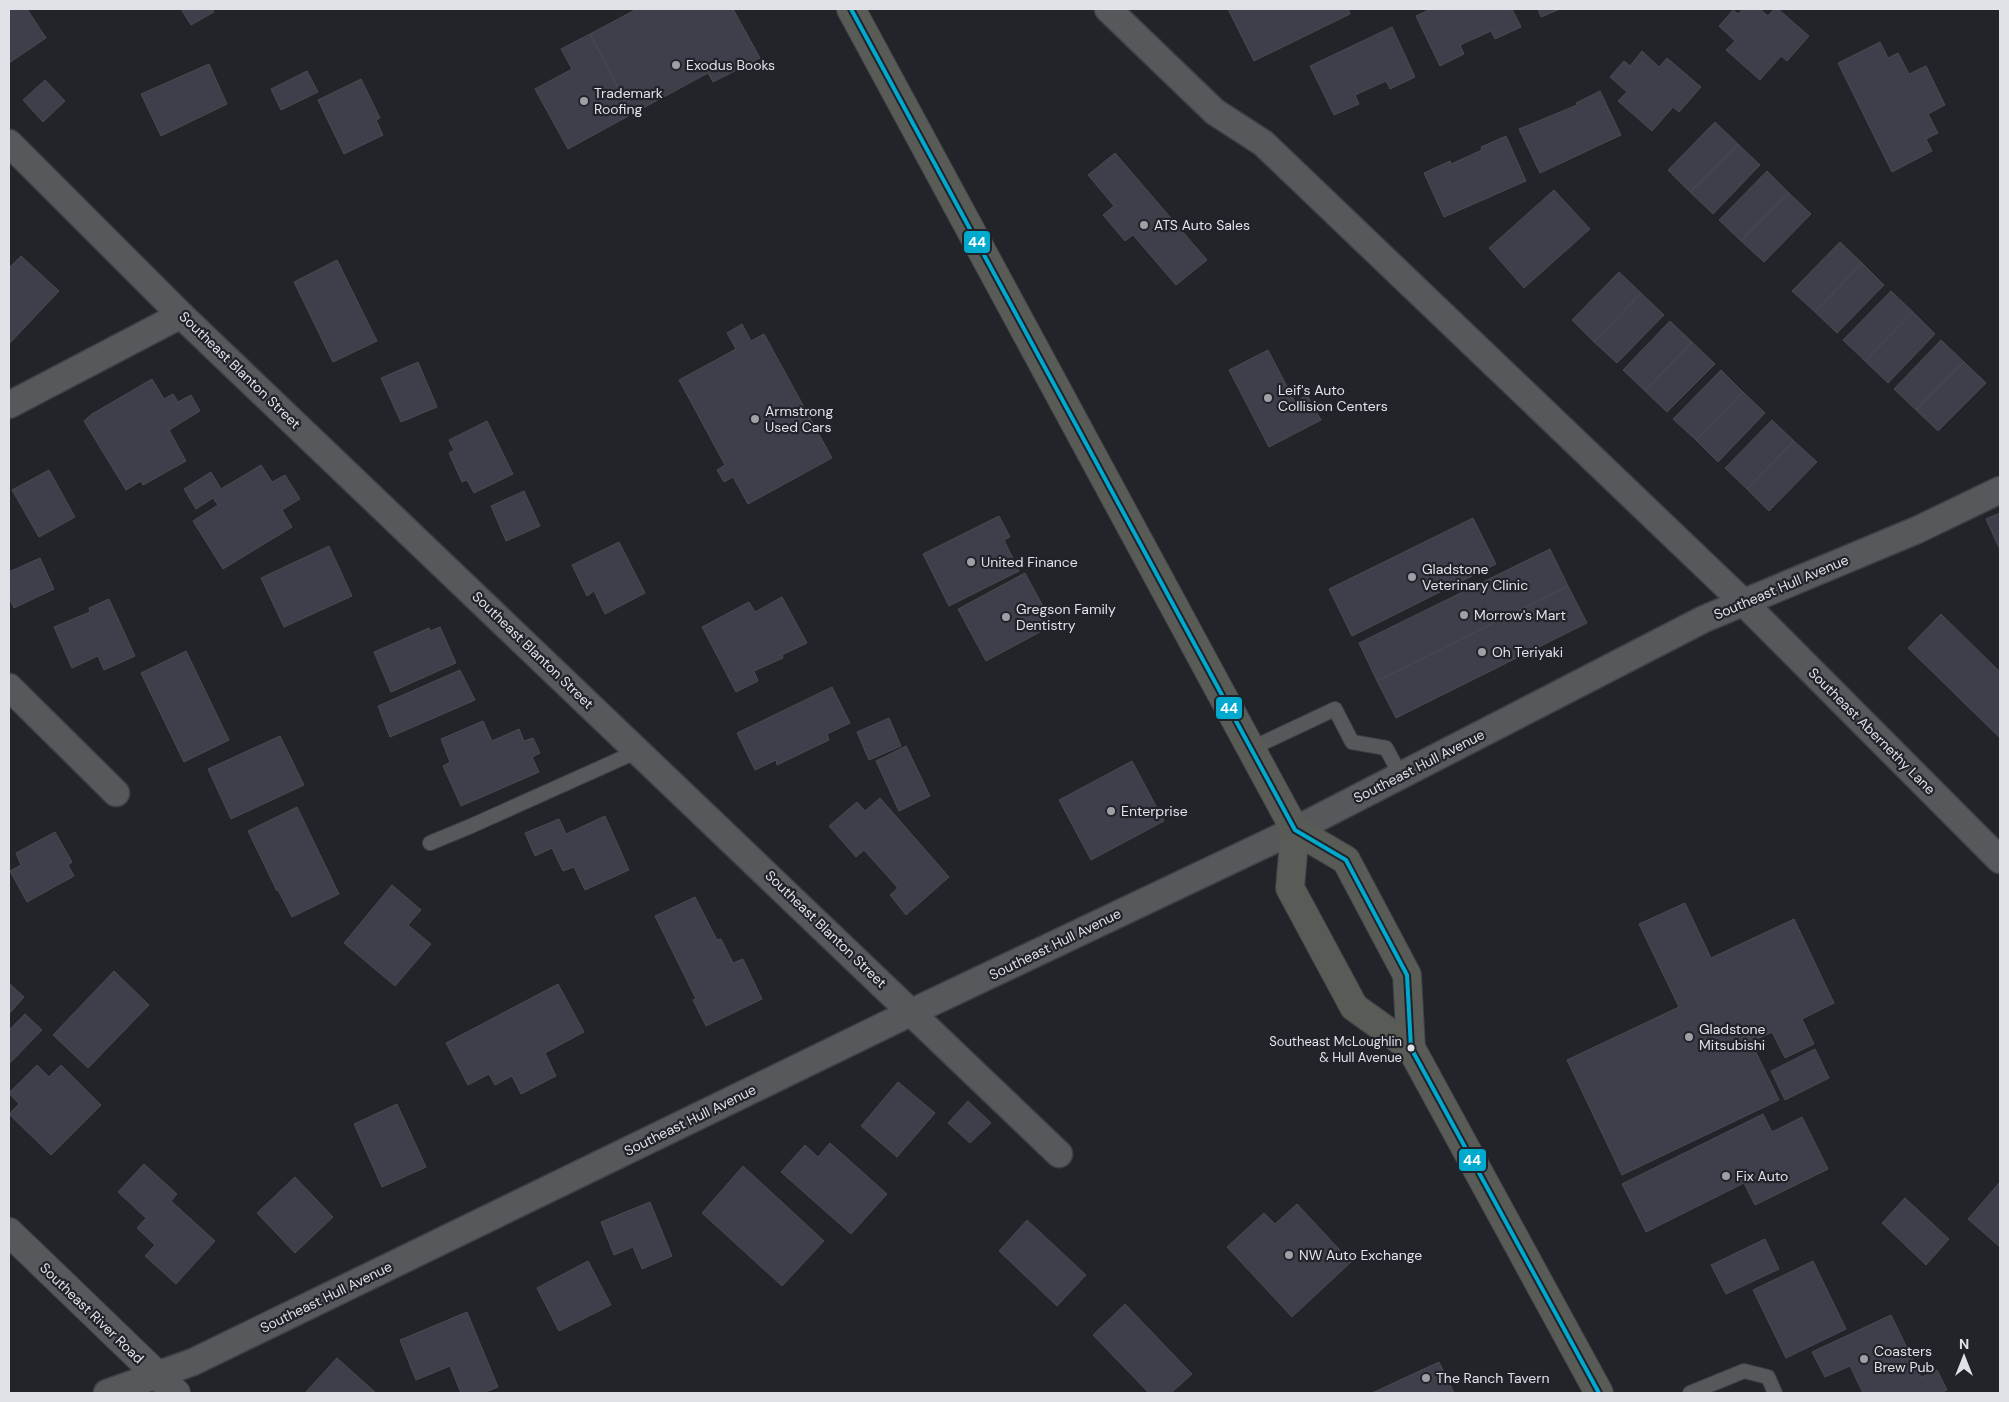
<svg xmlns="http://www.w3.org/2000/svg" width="2009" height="1402" viewBox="0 0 2009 1402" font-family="'DM Sans',sans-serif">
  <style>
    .building { fill: #3e3f4a; stroke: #4a4b4f }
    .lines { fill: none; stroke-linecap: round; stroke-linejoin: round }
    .service-casing { stroke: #3f4045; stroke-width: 16 }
    .minor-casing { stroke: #3f4045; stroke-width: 29 }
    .tertiary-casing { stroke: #3f4045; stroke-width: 30 }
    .primary-casing { stroke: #3f4045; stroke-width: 30 }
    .service { stroke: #57585b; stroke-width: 14 }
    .minor { stroke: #57585b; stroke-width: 26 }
    .tertiary { stroke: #57585b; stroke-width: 28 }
    .primary { stroke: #595c56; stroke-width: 28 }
    .bus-1-casing { stroke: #21232b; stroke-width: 8 }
    .bus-1 { stroke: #00a9ce; stroke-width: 4 }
    .poi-dot { fill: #9ea0a5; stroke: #21232b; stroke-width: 2 }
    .bus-dot { fill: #e1e2e8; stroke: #21232b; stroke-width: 2 }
    .labels { text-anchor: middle; stroke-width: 4.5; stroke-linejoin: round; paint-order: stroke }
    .bus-label { font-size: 13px; fill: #e1e2e8; stroke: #21232b; text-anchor: end }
    .poi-label { font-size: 14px; fill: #e1e2e8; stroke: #21232b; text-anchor: start }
    .street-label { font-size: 14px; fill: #e1e2e8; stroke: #21232b }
    .line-badge { stroke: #21232b; stroke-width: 2 }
    .badge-label { font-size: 14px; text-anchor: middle; font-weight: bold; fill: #fff }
  </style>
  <rect width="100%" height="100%" fill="#232429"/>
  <g class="building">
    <path d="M9 9H27L46 38 9 63Z"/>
    <path d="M181 9H212L214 12 191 25Z"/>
    <path d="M637 9H733L760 58 713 82 708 73 632 114 590 34Z"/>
    <path d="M1228 9H1348L1350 14 1254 61Z"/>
    <path d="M1431 9H1512L1521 27 1495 39 1491 31 1460 45 1464 54 1440 66 1416 16Z"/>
    <path d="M1538 9H1560L1541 17Z"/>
    <path d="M1743 9H1760L1768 16 1774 9H1778L1809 36 1787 61 1781 56 1760 80 1726 50 1735 41 1719 26 1733 10 1738 14Z"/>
    <path d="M1392 27 1415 77 1390 89 1386 81 1355 95 1359 104 1334 115 1310 66Z"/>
    <path d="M590 34 632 114 568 149 535 89 572 69 561 49Z"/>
    <path d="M1880 42 1888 58 1898 53 1909 74 1926 66 1945 105 1928 114 1938 133 1926 139 1932 151 1892 172 1838 63Z"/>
    <path d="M1642 51 1659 67 1667 58 1701 87 1679 112 1673 107 1652 131 1618 101 1627 92 1610 77 1624 61 1630 66Z"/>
    <path d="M209 64 227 104 161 136 141 94Z"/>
    <path d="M307 71 318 92 281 110 271 89Z"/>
    <path d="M361 79 380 118 376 120 383 135 344 154 318 100Z"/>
    <path d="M45 80 65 101 43 122 23 100Z"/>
    <path d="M1600 91 1621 135 1540 173 1519 129 1577 105 1576 103Z"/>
    <path d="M1715 122 1738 144 1690 192 1668 170Z"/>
    <path d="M1506 136 1526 181 1444 217 1424 173 1450 161 1451 164 1482 150 1481 147Z"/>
    <path d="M1738 144 1760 165 1713 214 1690 192Z"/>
    <path d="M1115 153 1207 260 1176 285 1133 235 1125 241 1103 215 1114 206 1088 175Z"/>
    <path d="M1767 171 1789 193 1741 241 1719 220Z"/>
    <path d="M1554 190 1590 229 1524 288 1489 248Z"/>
    <path d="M1789 193 1811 214 1764 262 1741 241Z"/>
    <path d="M1840 242 1862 263 1815 312 1792 291Z"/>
    <path d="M21 256 59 291 9 344V268Z"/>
    <path d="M337 260 377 341 333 362 294 282Z"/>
    <path d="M1862 263 1884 285 1837 333 1815 312Z"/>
    <path d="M1619 272 1641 293 1594 342 1572 320Z"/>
    <path d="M1891 291 1913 312 1865 361 1843 340Z"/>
    <path d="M1641 293 1664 315 1617 363 1594 342Z"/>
    <path d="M1913 312 1935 334 1888 383 1865 361Z"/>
    <path d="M1670 321 1692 342 1645 391 1623 370Z"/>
    <path d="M742 324 751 341 764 334 832 458 748 504 733 477 724 482 717 470 725 465 679 380 736 349 727 333Z"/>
    <path d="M1941 340 1964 362 1916 410 1894 389Z"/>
    <path d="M1692 342 1715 364 1667 412 1645 391Z"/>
    <path d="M1268 350 1295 402 1307 395 1321 420 1269 447 1229 370Z"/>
    <path d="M418 362 437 407 401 422 381 378Z"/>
    <path d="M1964 362 1986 383 1938 431 1916 410Z"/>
    <path d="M1721 370 1743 392 1696 440 1673 419Z"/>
    <path d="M152 379 164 399 173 394 178 402 191 395 200 411 169 430 186 461 143 485 141 481 126 490 84 421 92 414Z"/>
    <path d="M1743 392 1765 413 1718 462 1696 440Z"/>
    <path d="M1772 420 1794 441 1747 489 1725 468Z"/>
    <path d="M487 421 513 474 474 493 467 480 462 482 449 453 454 450 449 440Z"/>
    <path d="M1794 441 1817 462 1769 511 1747 489Z"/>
    <path d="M261 465 272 482 285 475 300 499 282 510 292 527 223 569 193 521 218 505 213 498 196 509 184 489 211 472 221 489Z"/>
    <path d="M49 470 75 517 39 537 12 490Z"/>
    <path d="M524 491 540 526 506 541 491 506Z"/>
    <path d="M2000 513V550L1986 519Z"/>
    <path d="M999 516 1010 537 1004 540 1019 571 949 606 923 554Z"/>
    <path d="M1473 518 1496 564 1352 636 1329 589Z"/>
    <path d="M619 542 645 593 605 614 594 591 587 596 572 565Z"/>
    <path d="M329 546 352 596 284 627 261 578Z"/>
    <path d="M1550 549 1568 586 1377 681 1359 643Z"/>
    <path d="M40 558 54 589 14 608 9 597V572Z"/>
    <path d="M1025 573 1053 625 986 661 958 609Z"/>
    <path d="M1568 586 1587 623 1396 718 1377 681Z"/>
    <path d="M782 597 807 643 782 655 783 658 754 671 758 681 736 692 702 627 749 602 755 612Z"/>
    <path d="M109 599 135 656 104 670 98 656 72 668 54 627 90 612 89 608Z"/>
    <path d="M1941 614 2000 672V738L1908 648Z"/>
    <path d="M440 627 456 663 391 692 374 652 429 628 430 631Z"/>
    <path d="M186 651 229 740 184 762 141 673Z"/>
    <path d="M460 670 475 700 390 737 378 706Z"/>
    <path d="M832 687 850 723 827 734 829 740 777 765 776 760 755 770 737 733Z"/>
    <path d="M889 718 901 746 869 760 857 732Z"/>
    <path d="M483 721 492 741 519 729 524 741 533 738 540 753 532 757 539 772 461 806 443 766 450 762 441 739Z"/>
    <path d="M280 736 304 785 231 819 208 769Z"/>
    <path d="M906 746 930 796 899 811 876 761Z"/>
    <path d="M1132 761 1164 821 1091 860 1059 800Z"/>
    <path d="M880 798 949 877 906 915 890 895 898 888 864 850 856 857 829 826 857 802 865 811Z"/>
    <path d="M297 807 339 894 292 917 278 890 277 891 248 831Z"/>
    <path d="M605 816 629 870 585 890 574 867 563 871 552 848 535 856 525 833 559 819 566 834Z"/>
    <path d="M55 832 72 862 68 865 74 876 27 902 10 871 21 865 16 853Z"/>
    <path d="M392 885 421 910 408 925 431 944 395 986 344 943Z"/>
    <path d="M695 897 717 940 721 939 733 963 743 959 762 999 706 1026 693 1000 696 999 655 916Z"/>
    <path d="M1685 903 1711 958 1794 919 1834 1003 1802 1019 1814 1044 1785 1058 1772 1032 1751 1042 1779 1100 1622 1175 1567 1060 1679 1007 1639 924Z"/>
    <path d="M114 971 149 1005 88 1068 53 1035Z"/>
    <path d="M9 983 24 997 9 1014Z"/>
    <path d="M558 984 584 1032 545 1053 556 1076 521 1094 512 1076 495 1085 489 1074 468 1085 446 1043Z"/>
    <path d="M25 1014 42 1030 9 1064V1030Z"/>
    <path d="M1815 1049 1829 1078 1785 1100 1771 1071Z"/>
    <path d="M37 1065 49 1077 61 1065 101 1105 51 1155 9 1114 19 1104 9 1093Z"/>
    <path d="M898 1082 935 1113 897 1157 861 1126Z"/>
    <path d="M968 1101 991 1123 970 1143 948 1123Z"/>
    <path d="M397 1104 426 1167 382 1187 354 1124Z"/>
    <path d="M1763 1114 1772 1132 1802 1117 1828 1169 1755 1205 1744 1183 1646 1232 1622 1184Z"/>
    <path d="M830 1143 887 1194 851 1234 781 1172 805 1145 818 1157Z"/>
    <path d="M144 1164 177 1194 171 1201 215 1241 176 1284 145 1256 155 1245 137 1228 146 1218 118 1192Z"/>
    <path d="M743 1166 824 1241 782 1286 702 1213Z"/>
    <path d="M295 1177 333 1217 295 1253 257 1213Z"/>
    <path d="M2000 1182V1247L1968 1219Z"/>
    <path d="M1905 1198 1949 1239 1926 1265 1882 1223Z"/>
    <path d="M650 1202 672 1256 642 1269 633 1247 614 1255 601 1222Z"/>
    <path d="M1297 1204 1351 1262 1292 1317 1227 1247 1264 1213 1275 1224Z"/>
    <path d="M1027 1220 1086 1275 1057 1306 999 1251Z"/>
    <path d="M1765 1239 1779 1269 1726 1294 1711 1265Z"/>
    <path d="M588 1261 611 1305 559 1331 537 1288Z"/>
    <path d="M1813 1261 1846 1329 1786 1358 1753 1290Z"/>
    <path d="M1125 1304 1192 1374 1171 1393H1149L1093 1335Z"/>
    <path d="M467 1312 498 1387 483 1393H461L450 1366 416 1380 400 1340Z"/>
    <path d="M1891 1315 1921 1377 1937 1370 1947 1390 1940 1393H1863L1850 1366 1825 1377 1812 1352Z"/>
    <path d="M337 1358 376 1393H305Z"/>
    <path d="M1439 1362 1454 1393H1372Z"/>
  </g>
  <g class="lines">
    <g class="service-casing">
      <g id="service">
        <path d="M1250 749 1335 709 1352 742 1386 748 1401 776"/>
        <path d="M430 843 471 826 638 751"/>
        <path d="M1690 1393 1744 1371 1768 1377 1775 1393"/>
      </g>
    </g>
    <g class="minor-casing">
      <g id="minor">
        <path d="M1108 9 1215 112 1263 143 1744 603 2000 860"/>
        <path d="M9 143 181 315 1059 1154"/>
        <path d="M9 405 181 315"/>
        <path d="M9 687 116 793"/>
        <path d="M107 1393 193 1362 912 1012 1295 830 1704 619 1917 530 2000 490"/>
      </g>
    </g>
    <g class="tertiary-casing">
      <path id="tertiary" d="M9 1232 176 1393"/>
    </g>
    <g class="primary-casing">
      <g id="primary">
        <path d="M851 9 1295 830 1346 860 1407 975 1411 1048 1599 1393"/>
        <path d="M1295 830 1290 888 1354 1007 1411 1048"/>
      </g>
    </g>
    <use href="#service" class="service"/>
    <use href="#minor" class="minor"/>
    <use href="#tertiary" class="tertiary"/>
    <use href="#primary" class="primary"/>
    <g class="bus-1-casing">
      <path id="bus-1" d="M851 9 1295 830 1346 860 1407 975 1411 1048 1599 1393"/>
    </g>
    <use href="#bus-1" class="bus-1"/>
  </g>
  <g class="poi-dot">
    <circle cx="676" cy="65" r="5"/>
    <circle cx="584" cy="101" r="5"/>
    <circle cx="1144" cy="225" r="5"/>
    <circle cx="1268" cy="398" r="5"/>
    <circle cx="755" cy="419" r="5"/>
    <circle cx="971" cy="562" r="5"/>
    <circle cx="1412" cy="577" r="5"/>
    <circle cx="1464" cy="615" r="5"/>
    <circle cx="1006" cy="617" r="5"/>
    <circle cx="1482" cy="652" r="5"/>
    <circle cx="1111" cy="811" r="5"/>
    <circle cx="1689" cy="1037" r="5"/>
    <circle cx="1726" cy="1176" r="5"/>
    <circle cx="1289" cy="1255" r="5"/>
    <circle cx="1864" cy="1359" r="5"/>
    <circle cx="1426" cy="1378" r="5"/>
  </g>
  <circle class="bus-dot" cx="1411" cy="1048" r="4.5"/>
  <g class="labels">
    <g class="bus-label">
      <text x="1402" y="1046">Southeast McLoughlin<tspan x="1402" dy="16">&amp; Hull Avenue</tspan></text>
    </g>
    <g class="poi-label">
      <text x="686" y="70">Exodus Books</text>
      <text x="594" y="98">Trademark<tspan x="594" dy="16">Roofing</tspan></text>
      <text x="1154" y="230">ATS Auto Sales</text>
      <text x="1278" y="395">Leif's Auto<tspan x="1278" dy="16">Collision Centers</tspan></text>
      <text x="765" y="416">Armstrong<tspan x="765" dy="16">Used Cars</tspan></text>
      <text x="981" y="567">United Finance</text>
      <text x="1422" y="574">Gladstone<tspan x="1422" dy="16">Veterinary Clinic</tspan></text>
      <text x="1016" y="614">Gregson Family<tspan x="1016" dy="16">Dentistry</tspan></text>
      <text x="1474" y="620">Morrow's Mart</text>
      <text x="1492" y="657">Oh Teriyaki</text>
      <text x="1121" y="816">Enterprise</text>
      <text x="1699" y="1034">Gladstone<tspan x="1699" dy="16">Mitsubishi</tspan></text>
      <text x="1736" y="1181">Fix Auto</text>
      <text x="1299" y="1260">NW Auto Exchange</text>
      <text x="1874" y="1356">Coasters<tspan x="1874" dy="16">Brew Pub</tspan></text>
      <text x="1436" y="1383">The Ranch Tavern</text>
    </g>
    <g class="street-label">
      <text transform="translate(240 370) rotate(44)" y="5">Southeast Blanton Street</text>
      <text transform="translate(1781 587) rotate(-23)" y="5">Southeast Hull Avenue</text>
      <text transform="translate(533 650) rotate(44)" y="5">Southeast Blanton Street</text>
      <text transform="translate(1872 731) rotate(45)" y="5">Southeast Abernethy Lane</text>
      <text transform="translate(1419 766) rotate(-27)" y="5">Southeast Hull Avenue</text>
      <text transform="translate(826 929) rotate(44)" y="5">Southeast Blanton Street</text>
      <text transform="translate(1055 944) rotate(-26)" y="5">Southeast Hull Avenue</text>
      <text transform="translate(690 1120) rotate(-26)" y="5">Southeast Hull Avenue</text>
      <text transform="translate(326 1297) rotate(-26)" y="5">Southeast Hull Avenue</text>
      <text transform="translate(92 1313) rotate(44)" y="5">Southeast River Road</text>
    </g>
  </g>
  <g class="line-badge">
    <rect x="963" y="230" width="28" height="24" rx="5" fill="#00a9ce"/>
    <rect x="1215" y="696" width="28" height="24" rx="5" fill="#00a9ce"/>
    <rect x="1458" y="1148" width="29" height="24" rx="5" fill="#00a9ce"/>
  </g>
  <g class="badge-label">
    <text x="977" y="247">44</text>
    <text x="1229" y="713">44</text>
    <text x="1472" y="1165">44</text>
  </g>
  <rect width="2009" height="1402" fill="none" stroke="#e1e2e8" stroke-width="20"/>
  <g transform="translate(1964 1357)" stroke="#21232b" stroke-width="4" paint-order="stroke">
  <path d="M0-4L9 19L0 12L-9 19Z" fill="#e1e2e8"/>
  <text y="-8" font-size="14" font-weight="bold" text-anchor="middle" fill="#e1e2e8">N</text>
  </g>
</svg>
